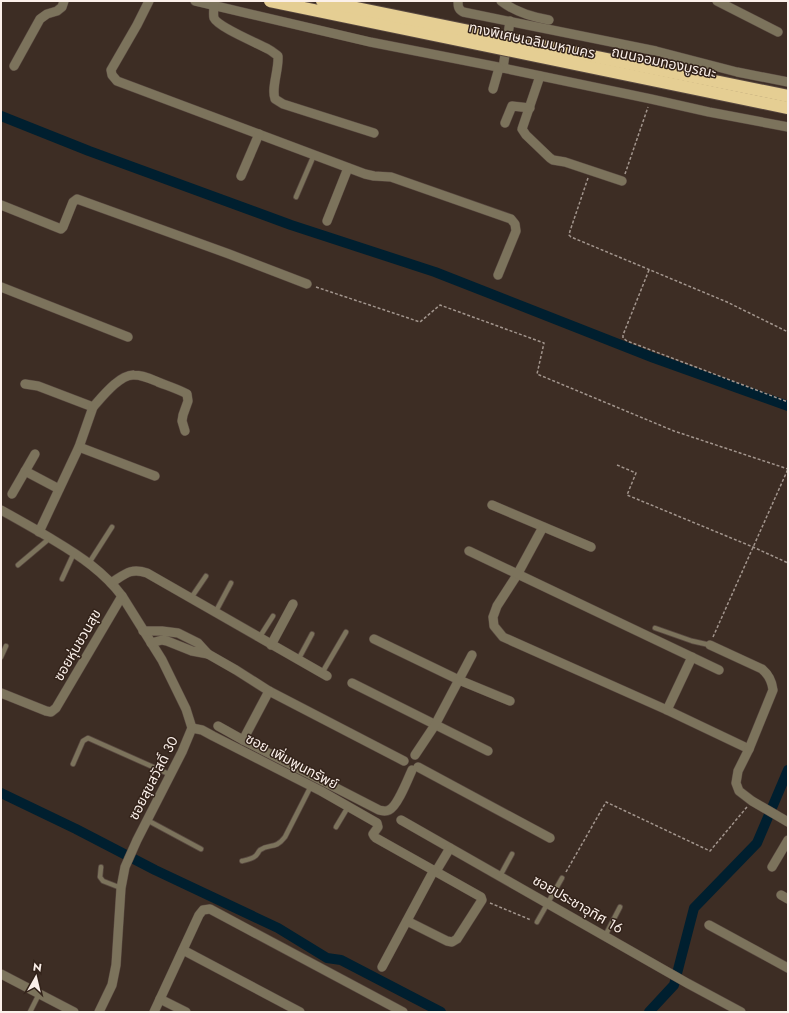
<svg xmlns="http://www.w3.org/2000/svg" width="789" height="1013" viewBox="0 0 789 1013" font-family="Jost,'Noto Sans Thai',sans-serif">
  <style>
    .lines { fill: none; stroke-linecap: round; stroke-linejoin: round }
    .canal { stroke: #001f2f; stroke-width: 10 }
    .service-casing { stroke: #584840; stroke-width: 6 }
    .minor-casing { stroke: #584840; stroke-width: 10 }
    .path { stroke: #a2958d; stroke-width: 1.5; stroke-dasharray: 3 2; stroke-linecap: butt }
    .service { stroke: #7c735c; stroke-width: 4.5 }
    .minor { stroke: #7c735c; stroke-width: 9 }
    .motorway-bridge-casing { stroke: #584840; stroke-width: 14; stroke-linecap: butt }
    .motorway-bridge { stroke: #e5ce93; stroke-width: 12 }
    .labels { text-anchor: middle; stroke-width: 3; stroke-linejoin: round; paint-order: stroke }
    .street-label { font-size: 14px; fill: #fbf0ea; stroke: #33231a }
  </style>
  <rect width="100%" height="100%" fill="#3d2d24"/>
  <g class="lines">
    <g class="canal">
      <path d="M1 116 89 151 291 225 435 272 654 358 788 406"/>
      <path d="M1 793 76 829 155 870 278 928 327 958 341 960 441 1012"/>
      <path d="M649 1012 674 985 694 908 757 843 788 770"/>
    </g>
    <g class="service-casing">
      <g id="service">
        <path d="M296 197 314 155"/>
        <path d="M89 563 112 527"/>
        <path d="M18 565 50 538"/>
        <path d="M62 579 74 553"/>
        <path d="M191 598 206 576"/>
        <path d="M215 613 231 583"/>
        <path d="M655 628 692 641 710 645"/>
        <path d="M259 638 273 616"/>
        <path d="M1 657 6 646"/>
        <path d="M298 660 312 634"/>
        <path d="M322 673 346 632"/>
        <path d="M73 764 83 741 88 738 171 775"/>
        <path d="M147 820 201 849"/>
        <path d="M336 827 348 807"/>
        <path d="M242 861C246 860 251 859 254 857 257 856 258 852 260 850 270 843 275 850 285 837L311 786"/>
        <path d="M101 867 100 877 103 881 121 888"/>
        <path d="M500 876 512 854"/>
        <path d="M537 922 562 878"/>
        <path d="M605 936 620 907"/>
        <path d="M30 1012 39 994"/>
      </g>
    </g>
    <g class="minor-casing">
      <g id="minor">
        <path d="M149 1 137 25 111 70 112 75 117 81 365 174 374 176 391 177 511 219 515 224 516 231 498 275"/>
        <path d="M195 1 370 42 503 68 651 99 709 112 788 127"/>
        <path d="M458 1C458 6 458 9 463 12L656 51 737 72 788 82"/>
        <path d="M501 1C515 12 532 17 549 20"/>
        <path d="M717 1 778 32"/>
        <path d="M214 5C214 9 213 14 214 18 218 27 257 43 268 49 272 51 275 54 278 56 279 70 271 88 275 99L283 104 374 133"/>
        <path d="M14 66 40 19 47 14 57 11 62 7 64 1"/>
        <path d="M503 68 510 21"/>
        <path d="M540 76 522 129 526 135 550 158 553 160 565 162 622 181"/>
        <path d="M493 89 499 68"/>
        <path d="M505 123 512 106 530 108"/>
        <path d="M241 176 259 134"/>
        <path d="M1 205 61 229 63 227 73 202 77 199 229 254 307 284"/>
        <path d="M327 221 348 168"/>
        <path d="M1 287 128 337"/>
        <path d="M25 384 38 386 93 407 79 447 39 532"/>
        <path d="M93 407C102 397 120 374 134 375 143 375 151 379 158 382 168 386 178 389 187 394L188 401 183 415 182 421 185 431"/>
        <path d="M79 447 155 476"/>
        <path d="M25 471 59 489"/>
        <path d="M12 494 35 454"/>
        <path d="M492 505 591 547"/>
        <path d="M1 510C19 520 37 530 55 541 80 556 104 572 122 596L162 660 186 709 192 728 182 752 137 840 125 867 121 888 116 965 112 985 99 1012"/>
        <path d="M543 527 517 575 497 606 493 617 494 626 503 637 667 710 749 749"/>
        <path d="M469 551 719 670"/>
        <path d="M111 583C124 575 130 567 147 573L327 676"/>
        <path d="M143 631H162L178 633 198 643 208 654 192 651 167 641 162 640 151 643"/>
        <path d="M374 639 459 680 510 701"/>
        <path d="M271 645 293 604"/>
        <path d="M710 645 762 669C769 675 772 681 773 690L749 749 738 771 736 783 739 791 752 801 788 822"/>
        <path d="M208 654 236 670 269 691 404 761"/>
        <path d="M352 683 488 751"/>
        <path d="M1 693 46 711 51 712 56 708 122 596"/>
        <path d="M667 710 692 657"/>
        <path d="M218 726 243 740 379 810C383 811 385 812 389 810 397 807 408 779 412 770"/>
        <path d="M192 728 202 730 213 736 321 791 377 823 378 827 373 834 374 836 376 838 481 897 482 900 457 939 452 942 447 941 407 921"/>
        <path d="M243 740 269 691"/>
        <path d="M415 755 435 725 472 655"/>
        <path d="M418 767 550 838"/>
        <path d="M401 820 687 983 741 1012"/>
        <path d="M772 867 788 840"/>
        <path d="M438 868 450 848"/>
        <path d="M781 895 788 899"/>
        <path d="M709 925 788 968"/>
        <path d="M183 950 300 1012"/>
        <path d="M382 967 434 870"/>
        <path d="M1 974 74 1012"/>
        <path d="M160 999 186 1012"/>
        <path d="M154 1012 199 915 203 910 210 909 403 1012"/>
      </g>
    </g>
    <g class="path">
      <path d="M625 174 648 107"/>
      <path d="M588 178 570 231 569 235 571 237 727 302 788 332"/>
      <path d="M649 270 623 335V338L627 341 788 402"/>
      <path d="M316 287 420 322 440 305 544 343 537 374 674 431 788 469"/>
      <path d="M617 465 636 473 627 495 753 547 788 563"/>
      <path d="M713 637 788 469"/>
      <path d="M566 872 606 802 710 851 747 807"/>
      <path d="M490 903 531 920"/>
    </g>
    <use href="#service" class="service"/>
    <use href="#minor" class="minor"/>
    <g class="motorway-bridge-casing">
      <g id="motorway-bridge">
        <path d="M270 1 788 108"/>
        <path d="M322 1 788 96"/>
      </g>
    </g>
    <use href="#motorway-bridge" class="motorway-bridge"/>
  </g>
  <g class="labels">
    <g class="street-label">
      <text transform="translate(532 40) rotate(12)" y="5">ทางพิเศษเฉลิมมหานคร</text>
      <text transform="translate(664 62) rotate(12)" y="5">ถนนจอมทองบูรณะ</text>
      <text transform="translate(77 645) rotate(-60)" y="5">ซอยหุ่นชวนสุข</text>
      <text transform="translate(292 761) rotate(28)" y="5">ซอย เพิ่มพูนทรัพย์</text>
      <text transform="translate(153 778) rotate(-63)" y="5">ซอยสุขสวัสดิ์ 30</text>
      <text transform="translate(578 904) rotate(30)" y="5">ซอยประชาอุทิศ 16</text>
    </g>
  </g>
  <rect width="789" height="1013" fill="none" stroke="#fbf0ea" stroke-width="4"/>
  <g transform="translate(36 977) rotate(8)" stroke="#33231a" stroke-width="3" paint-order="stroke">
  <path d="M0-3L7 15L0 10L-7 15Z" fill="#fbf0ea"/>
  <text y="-6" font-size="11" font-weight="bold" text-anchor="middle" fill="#fbf0ea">N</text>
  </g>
</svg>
